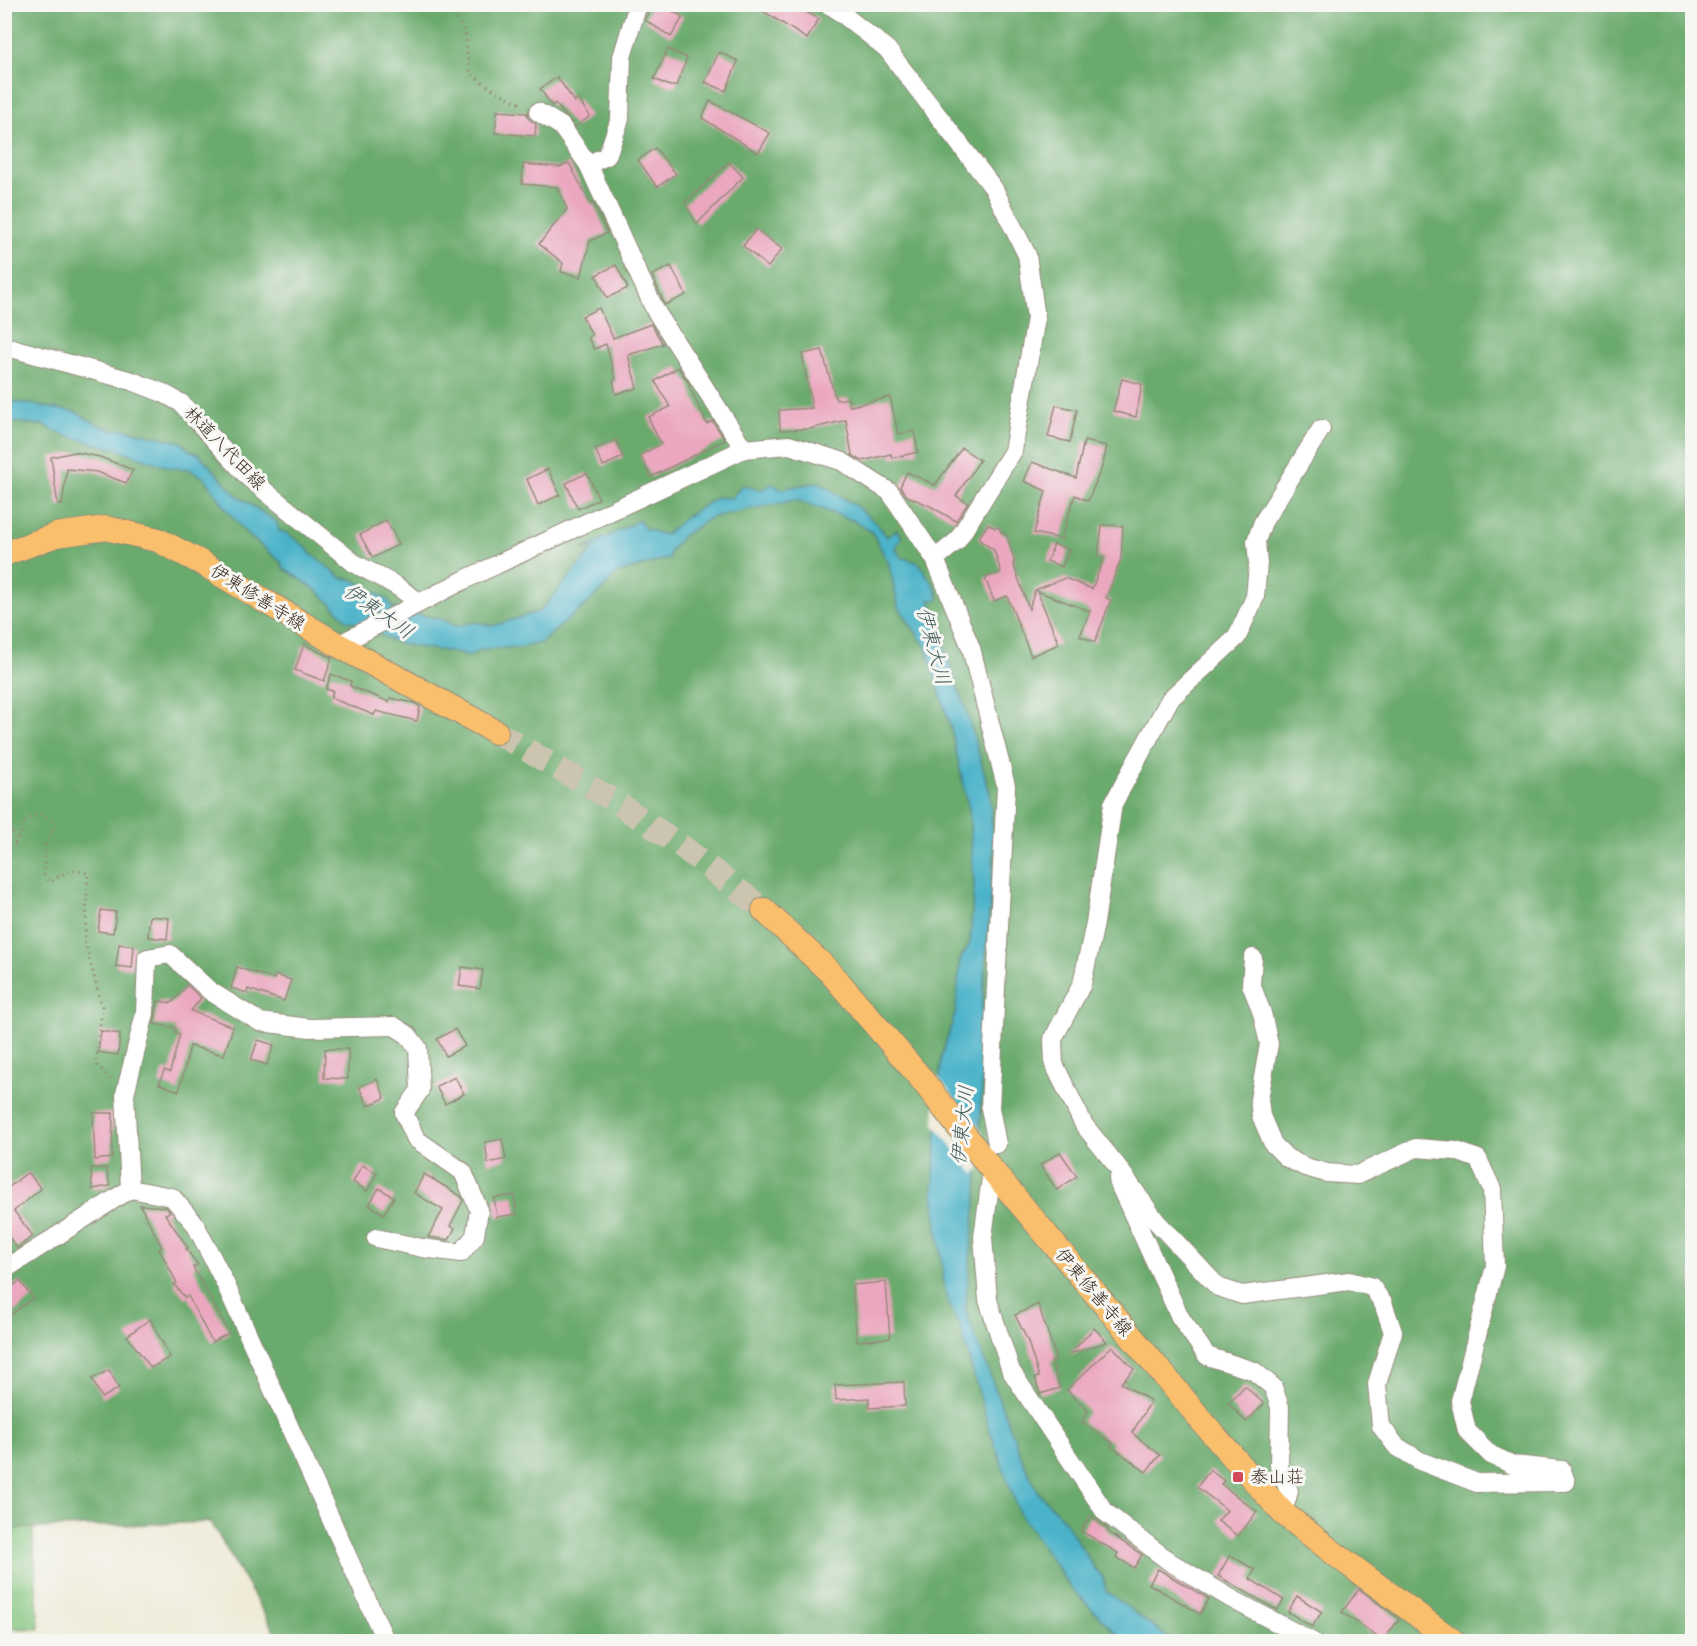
<svg xmlns="http://www.w3.org/2000/svg" width="1697" height="1646" viewBox="0 0 1697 1646" font-family="'Shantell Sans','Klee One',sans-serif">
  <style>
    .green { fill: #83c57e; stroke: #5f784e; stroke-width: 1.5 }
    .forest { fill: #6aaa6d; stroke: #526a46; stroke-width: 1.5 }
    .water { fill: #4bb3c9; stroke: #436e74; stroke-width: 1.5 }
    .pier { fill: #eeead5 }
    .building { fill: #eba7c0 }
    .lines { fill: none; stroke-linecap: round; stroke-linejoin: round }
    .major-tunnel { stroke: #cac4b0; stroke-width: 24; stroke-dasharray: 24 12; stroke-linecap: butt }
    .minor-casing { stroke: #948a7a; stroke-width: 20 }
    .major-casing { stroke: #948a7a; stroke-width: 26 }
    .path { stroke: #948a7a; stroke-width: 3; stroke-dasharray: 1.5 4.5; stroke-linecap: butt }
    .minor { stroke: #fff; stroke-width: 18 }
    .major { stroke: #f9bf6d; stroke-width: 24 }
    .poi-dot { fill: #d1495b; stroke: #f6f6f2; stroke-width: 2 }
    .labels { text-anchor: middle; stroke-width: 6; stroke-linejoin: round; paint-order: stroke }
    .street-label { font-size: 18px; fill: #3b2a1e; stroke: #f6f6f2 }
    .poi-label { font-size: 18px; fill: #3b2a1e; stroke: #f6f6f2; text-anchor: start }
    .water-label { font-size: 20px; font-style: italic; fill: #415a5a; stroke: #f6f6f2 }
  </style>
  <rect width="100%" height="100%" fill="#f6f6f2"/>
  <filter id="ink" filterUnits="userSpaceOnUse"><feTurbulence type="fractalNoise" baseFrequency=".0167" numOctaves="2"/><feDisplacementMap in="SourceGraphic" scale="12" xChannelSelector="R" yChannelSelector="G"/><feConvolveMatrix kernelMatrix="1 2 1 2 8 2 1 2 1" color-interpolation-filters="sRGB"/></filter>
  <filter id="wash" filterUnits="userSpaceOnUse"><feTurbulence type="fractalNoise" baseFrequency=".008" numOctaves="4" result="noise"/><feDisplacementMap in="SourceGraphic" scale="24" xChannelSelector="R" yChannelSelector="G"/><feGaussianBlur stdDeviation="1.35" result="paint"/><feColorMatrix in="noise" values="0 0 0 0 0 0 0 0 0 0 0 0 0 0 0 0 0 1.4 0 .05"/><feComposite in="paint" operator="in"/></filter>
  <g filter="url(#wash)">
    <rect width="100%" height="100%" fill="#eeead5"/>
    <path class="green" d="M32 1522 39 1629 5 1628 4 1523Z"/>
    <path class="forest" d="M4 5H1692V1641H280L211 1522 5 1529Z"/>
    <path class="water" d="M4 398 10 401 76 412 98 425 115 430 124 429 181 442 189 450 199 454 236 495 277 522 279 531 285 532 306 547 311 554 342 578 352 579 389 601 392 608 443 620 455 626 476 622 492 626 540 611 596 546 582 550 639 520 644 528 665 535 686 517 717 497 732 498 742 485 760 490 773 484 781 489 819 482 856 506 877 524 887 537 897 530 902 538 895 547 901 557 919 563 935 587 939 600H930L958 690 963 699 990 793 994 855 982 1008 985 1020 977 1192 965 1310 1023 1461 1038 1492 1065 1521 1095 1569 1103 1577 1106 1591 1172 1641H1130L1119 1636 1071 1588 1019 1513 988 1425 960 1327 946 1297 933 1193 941 1058 956 1010 960 960 970 943 974 885 969 810 951 729 926 647 898 606 889 564 872 532 852 520 796 500 712 517 682 536 670 551 669 558 617 573 596 596 540 643 521 647 482 649 469 656C446 649 422 650 399 643 380 637 367 623 347 621 327 597 310 584 283 568L281 562 246 533 227 510 205 478 189 469 171 468 117 449 66 436 43 425 5 421Z"/>
    <path class="pier" d="M937 1076 982 1132 981 1168 974 1174 934 1124Z"/>
    <g id="blocks">
      <g class="building">
        <path d="M652 4H660L683 17 671 37 645 20Z"/>
        <path d="M752 4H792L819 19 807 39Z"/>
        <path d="M668 49 687 58 676 86H670L654 79Z"/>
        <path d="M719 52 738 61 726 91 705 82Z"/>
        <path d="M557 77 575 102 578 99 590 116 575 127 555 103 552 106 540 89Z"/>
        <path d="M710 101 770 133 758 153 702 118Z"/>
        <path d="M497 111 527 113 528 118 536 124 535 136 495 133Z"/>
        <path d="M655 148 676 174 657 187 638 160Z"/>
        <path d="M729 162 743 177 697 224 685 203Z"/>
        <path d="M569 163 591 204 593 203 607 233 590 241 581 277 561 272 563 263 539 244 567 209 557 187 522 184 523 164 560 167Z"/>
        <path d="M756 229 782 249 768 267 743 246Z"/>
        <path d="M616 265 628 288 607 298 596 275Z"/>
        <path d="M671 266 686 295 665 305 652 275Z"/>
        <path d="M599 308 613 338 651 324 663 344 628 355 637 388 616 394 613 381 616 380 606 344 594 349 588 337 592 335 582 316Z"/>
        <path d="M822 350 836 400 848 398 850 406 890 397 898 434 914 431 918 452 892 458 891 454 862 461 852 455 846 420 810 429 780 430 779 410 812 408 802 354Z"/>
        <path d="M678 367 690 385 689 386 707 424 713 421 725 440 651 477 640 455 661 444 648 417 670 407 655 381Z"/>
        <path d="M1122 379 1142 384 1136 417 1113 411Z"/>
        <path d="M1056 405 1077 410 1070 442 1048 437Z"/>
        <path d="M616 440 623 457 603 466 595 449Z"/>
        <path d="M1084 441 1107 446 1102 467 1088 501 1075 495 1061 539 1034 533 1046 491 1024 481 1032 462 1076 478Z"/>
        <path d="M962 448 980 460 956 496 968 503 956 521 930 506 907 496 900 487 907 472 935 485Z"/>
        <path d="M75 452 100 457 133 470 126 483 97 472 67 469 62 505H58L51 457Z"/>
        <path d="M548 469 560 495 538 505 527 479Z"/>
        <path d="M587 473 599 499 578 509 566 483Z"/>
        <path d="M386 520 399 544 373 558 360 535Z"/>
        <path d="M988 524 995 528 999 527 1001 532 1007 536 1015 562 1013 563 1029 609 1035 590 1065 578 1092 589 1104 558 1098 557 1102 525 1123 526 1121 559 1106 598 1111 600 1095 642 1080 636 1090 611 1037 591 1059 644 1031 656 1007 596 994 601 985 578 1001 572 994 550 978 539Z"/>
        <path d="M1054 544 1069 550 1062 567 1047 561Z"/>
        <path d="M304 644 332 658 324 681 295 670Z"/>
        <path d="M331 674 351 681 350 686 389 702 390 698 414 703 420 707 417 721 376 711 374 715 331 698 333 691 326 689Z"/>
        <path d="M101 910 116 912 113 933 98 931Z"/>
        <path d="M150 916 169 918 167 939 148 937Z"/>
        <path d="M119 944 134 946 132 968 116 966Z"/>
        <path d="M237 967 274 979 275 975 291 980 284 1001 248 989 247 993 231 988Z"/>
        <path d="M462 967 483 970 480 989 459 986Z"/>
        <path d="M187 985 201 998 191 1011 233 1027 224 1055 190 1046 179 1091 159 1084 164 1070 170 1072 180 1034 175 1033 176 1028 154 1024 158 1001 172 1003Z"/>
        <path d="M455 1029 465 1046 446 1056 437 1039Z"/>
        <path d="M101 1031 120 1034 118 1055 98 1052Z"/>
        <path d="M258 1040 274 1045 267 1065 251 1060Z"/>
        <path d="M325 1049H348V1079L324 1078Z"/>
        <path d="M455 1077 464 1094 445 1104 436 1086Z"/>
        <path d="M377 1079 385 1098 368 1106 359 1087Z"/>
        <path d="M93 1113H113L112 1158 95 1160Z"/>
        <path d="M502 1139 506 1159 488 1163 485 1142Z"/>
        <path d="M1060 1152 1077 1176 1057 1190 1040 1165Z"/>
        <path d="M362 1165 377 1173 367 1191 353 1182Z"/>
        <path d="M91 1168H106L110 1186 92 1189Z"/>
        <path d="M28 1172 41 1189 14 1211 33 1236 17 1248 4 1231V1191Z"/>
        <path d="M424 1174 461 1196 463 1201 450 1226 455 1228 449 1240 428 1237 443 1210 414 1193Z"/>
        <path d="M379 1188 394 1197 384 1214 369 1205Z"/>
        <path d="M514 1195 517 1214 497 1217 494 1198Z"/>
        <path d="M140 1205 166 1207 170 1212 165 1214 188 1248 186 1249 198 1265 193 1267 229 1333 212 1342 188 1296 185 1298 174 1284 177 1283 159 1249 162 1247Z"/>
        <path d="M20 1281 33 1298 4 1320V1293Z"/>
        <path d="M886 1282 890 1338 857 1341 852 1285Z"/>
        <path d="M1038 1304 1055 1354V1360L1051 1361 1060 1388 1040 1394 1035 1378 1039 1377 1027 1339 1015 1315Z"/>
        <path d="M150 1319 170 1357 151 1368 127 1336Z"/>
        <path d="M1094 1328 1107 1342 1070 1354Z"/>
        <path d="M1112 1346 1134 1369 1121 1383 1151 1401 1132 1433 1160 1455 1146 1472 1111 1446 1113 1443 1082 1422 1088 1411 1067 1390Z"/>
        <path d="M109 1370 119 1388 102 1398 92 1379Z"/>
        <path d="M904 1382 905 1406 869 1408V1398L836 1400 835 1385Z"/>
        <path d="M1245 1386 1264 1404 1246 1422 1228 1403Z"/>
        <path d="M1210 1470 1224 1481 1221 1484 1257 1512 1238 1536 1218 1521 1227 1510 1197 1487Z"/>
        <path d="M1090 1516 1108 1529 1107 1531 1142 1555 1134 1568 1116 1557 1118 1553 1081 1531Z"/>
        <path d="M1230 1555 1255 1570 1250 1579 1284 1600 1277 1610 1218 1576Z"/>
        <path d="M1158 1569 1209 1599 1200 1614 1149 1584Z"/>
        <path d="M1359 1589 1399 1619 1383 1641 1342 1612Z"/>
        <path d="M1297 1596 1322 1612 1312 1627 1288 1612Z"/>
      </g>
    </g>
  </g>
  <g filter="url(#ink)">
    <use href="#blocks" fill-opacity="0" stroke="#948a7a" stroke-width="1.5"/>
    <g class="lines">
      <path class="major-tunnel" d="M496 732 613 800 684 848 764 910"/>
      <g class="minor-casing">
        <g id="minor">
          <path d="M827 4 836 9 887 49 994 189 1027 255 1036 318 1013 451 957 541 935 559"/>
          <path d="M538 112 561 126 588 164 655 310 744 449"/>
          <path d="M588 164 607 156 620 119 622 57 638 4"/>
          <path d="M4 346 132 381 163 393 181 403 249 478 354 563 395 585 419 602"/>
          <path d="M338 645 466 579 744 449 789 445 841 461 890 492 935 559 971 648 1006 786 990 1108 997 1144"/>
          <path d="M1253 958 1251 984 1262 1013 1269 1044 1259 1099 1261 1116 1273 1144 1287 1158 1305 1167 1327 1173 1357 1175 1416 1148 1456 1151 1478 1159 1492 1189 1495 1266 1460 1401 1467 1431 1491 1455 1513 1465 1562 1470 1566 1482 1477 1483 1420 1461 1396 1446 1381 1426 1377 1384 1393 1332 1383 1303 1372 1287 1349 1281 1242 1295 1218 1287 1156 1221 1117 1166 1084 1125 1054 1064 1053 1039 1082 984 1095 923 1113 804 1170 699 1237 637 1255 597 1258 564 1256 541 1263 522 1321 429"/>
          <path d="M992 1170 983 1237 988 1300 1011 1371 1105 1512 1170 1562 1230 1598 1313 1642"/>
          <path d="M1118 1179 1119 1184 1180 1317 1207 1356 1254 1371 1273 1387 1280 1407 1279 1466 1289 1491 1283 1513"/>
          <path d="M376 1238 422 1248 461 1253 475 1236 479 1210 463 1172 416 1139 404 1113 420 1090 418 1048 408 1035 394 1026 310 1028 260 1022 210 991 170 954 147 958 145 1013 125 1094 130 1189 172 1197 195 1224 225 1283 386 1642"/>
          <path d="M4 1270 130 1189"/>
        </g>
      </g>
      <g class="major-casing">
        <g id="major">
          <path d="M4 554 56 535 106 528 158 540 200 562 338 645 496 732"/>
          <path d="M764 910 831 973 919 1076 992 1170 1213 1434 1283 1513 1339 1557 1454 1642"/>
        </g>
      </g>
      <g class="path">
        <path d="M446 4 465 32 470 73 494 90 523 105"/>
        <path d="M4 785 15 844 26 820 42 814 56 824 45 846 44 875 50 882 70 870 88 873 85 942 102 1007 96 1064 110 1079"/>
      </g>
      <use href="#minor" class="minor"/>
      <use href="#major" class="major"/>
    </g>
  </g>
  <rect class="poi-dot" x="1232" y="1471" width="12" height="12" rx="3"/>
  <g class="labels">
    <g class="street-label">
      <text transform="translate(225 448) rotate(46)" y="6">林道八代田線</text>
      <text transform="translate(258 597) rotate(32)" y="6">伊東修善寺線</text>
      <text transform="translate(1094 1292) rotate(50)" y="6">伊東修善寺線</text>
    </g>
    <g class="poi-label">
      <text x="1250" y="1483">泰山荘</text>
    </g>
    <g class="water-label">
      <text transform="translate(379 611) rotate(35)" y="7">伊東大川</text>
      <text transform="translate(934 646) rotate(75)" y="7">伊東大川</text>
      <text transform="translate(962 1125) rotate(-84)" y="7">伊東大川</text>
    </g>
  </g>
  <rect width="1697" height="1646" fill="none" stroke="#f6f6f2" stroke-width="24"/>
</svg>
